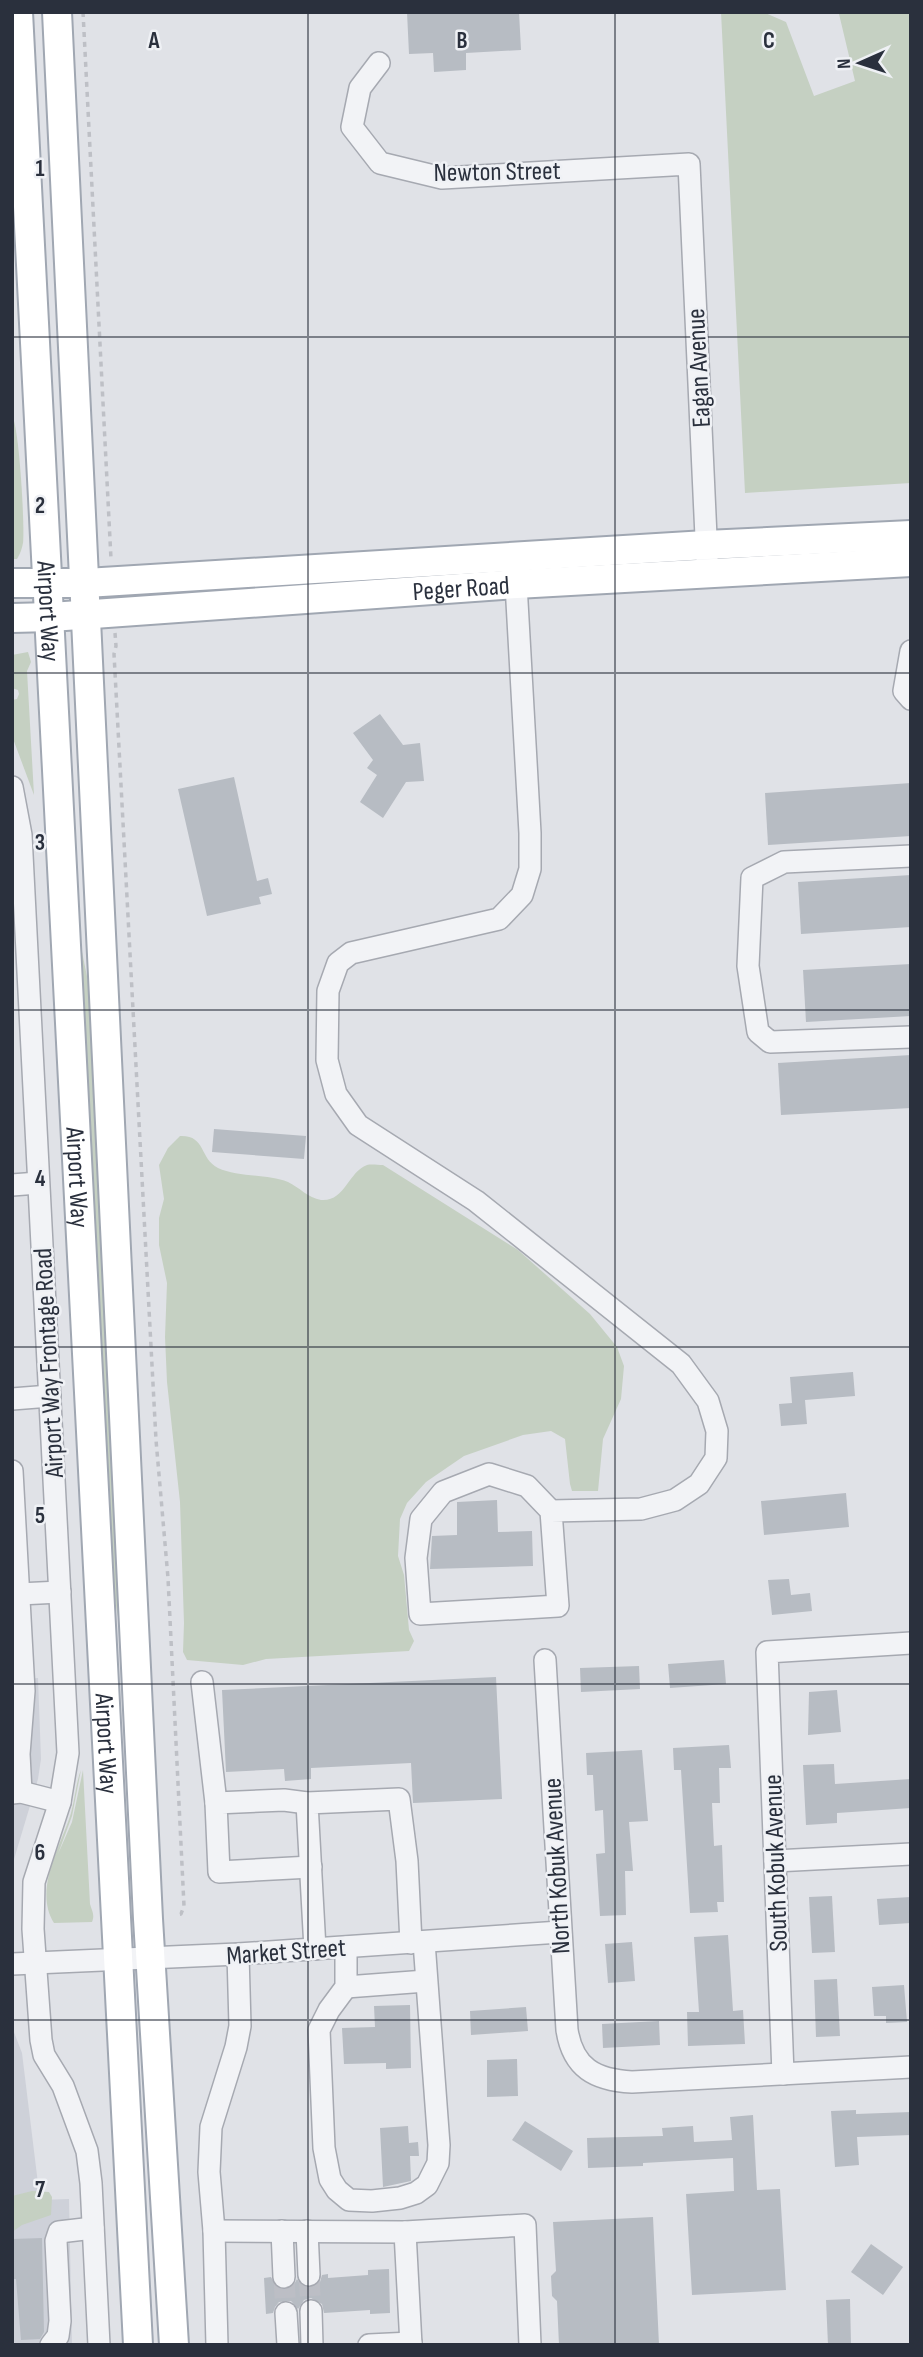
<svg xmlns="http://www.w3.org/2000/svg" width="923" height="2357" viewBox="0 0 923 2357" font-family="'Sofia Sans Condensed',sans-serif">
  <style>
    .built { fill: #ced1d9 }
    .green { fill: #c5d0c2 }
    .building { fill: #b7bcc3 }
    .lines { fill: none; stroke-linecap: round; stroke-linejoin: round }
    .minor-tunnel { stroke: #bcbec5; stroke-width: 21; stroke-dasharray: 21 10; stroke-linecap: butt }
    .minor-casing { stroke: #a6a9b1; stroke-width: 24 }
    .major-casing { stroke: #a0a7b2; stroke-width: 32 }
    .path { stroke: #bec0c6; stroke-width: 3.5; stroke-dasharray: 5 5; stroke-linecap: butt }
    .minor { stroke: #f2f3f6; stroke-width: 21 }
    .major { stroke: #fff; stroke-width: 28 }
    .grid { fill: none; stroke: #2a303d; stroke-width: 2; stroke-opacity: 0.55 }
    .labels { text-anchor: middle; stroke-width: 5; stroke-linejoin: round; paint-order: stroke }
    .street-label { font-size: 26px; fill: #2a303d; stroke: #eff1f5 }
    .grid-label { font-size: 23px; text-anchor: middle; font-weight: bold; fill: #2a303d; stroke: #eff1f5; stroke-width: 5; stroke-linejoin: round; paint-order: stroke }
  </style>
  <rect width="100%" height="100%" fill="#e0e2e7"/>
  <g class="built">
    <path d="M38 1678 41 1759 38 1779 12 1866V1680Z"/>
    <path d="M12 2027 22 2053 40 2200 69 2199 72 2345H12Z"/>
  </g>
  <g class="green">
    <path d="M721 12H763L786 22 814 96 855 81 839 14 844 12H911V483L745 493Z"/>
    <path d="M12 416C19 424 25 527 23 543 22 549 20 554 17 559H12Z"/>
    <path d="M28 652 31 662 27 671 34 795 12 736V700L17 699 19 694 18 690 12 688V655Z"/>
    <path d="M81 947 92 1001 124 1617H118L111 1579 77 948Z"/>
    <path d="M180 1136C206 1135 199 1158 218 1168 237 1177 267 1174 288 1182 299 1187 308 1198 321 1200 345 1202 348 1172 367 1165 371 1164 378 1165 383 1165L518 1250 590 1314 617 1347 624 1366 621 1399 603 1439 598 1491H572L570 1484 565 1439 551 1431 523 1435 464 1456 426 1482 407 1503 400 1519 398 1556 404 1575 409 1630 414 1641 409 1651 266 1659 243 1665 187 1660 183 1652 184 1623 180 1502 167 1382 165 1337 167 1283 159 1245V1218L164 1199 159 1165 168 1148Z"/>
    <path d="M81 1770 72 1816 58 1854 72 1822 83 1770 90 1904C92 1911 95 1915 92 1922L54 1923C33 1889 61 1846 71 1813 75 1799 76 1782 81 1770Z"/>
    <path d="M32 2191 49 2192 52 2197 51 2215 22 2225 12 2232V2196Z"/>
  </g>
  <g class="building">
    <path d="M407 12H519L521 50 466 53V70L434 72 433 53 409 54Z"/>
    <path d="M380 714 403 745 420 743 424 781 406 782 383 818 360 802 377 775 367 768 373 760 353 733Z"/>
    <path d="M234 777 257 881 268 878 272 894 259 897 261 904 207 916 178 789Z"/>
    <path d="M911 783V836L768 845 765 793Z"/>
    <path d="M911 875V927L801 934 798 882Z"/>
    <path d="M911 964V1016L806 1022 803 970Z"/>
    <path d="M911 1055V1108L781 1115 778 1063Z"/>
    <path d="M214 1129 306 1136 304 1159 212 1152Z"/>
    <path d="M853 1372 855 1396 805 1400 807 1424 781 1426 779 1404 792 1403 790 1377Z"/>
    <path d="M846 1493 849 1527 764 1535 761 1501Z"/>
    <path d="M497 1500 498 1532 532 1531 533 1566 430 1569 432 1536 457 1535V1502Z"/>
    <path d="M789 1579 791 1595 810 1593 812 1611 772 1615 768 1580Z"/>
    <path d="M724 1660 726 1684 670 1688 668 1664Z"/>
    <path d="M639 1666 640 1689 581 1692 580 1668Z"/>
    <path d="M496 1677 502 1799 413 1803 411 1763 311 1768V1779L285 1781 284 1769 226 1772 222 1690Z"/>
    <path d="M837 1690 841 1732 808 1735 809 1692Z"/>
    <path d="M729 1745 731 1768H719L720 1803H712L714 1846 722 1845 724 1902H717L718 1912 690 1913 681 1770H674L673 1748Z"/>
    <path d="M642 1750 648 1821 629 1822 633 1871H625L626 1915 600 1916 596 1854 605 1853 603 1810 595 1811 593 1775H587L586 1753Z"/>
    <path d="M834 1764 835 1784 911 1779V1808L837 1813V1823L806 1825 803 1765Z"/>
    <path d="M832 1896 835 1952 812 1953 809 1897Z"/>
    <path d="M911 1897V1923L879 1925 877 1899Z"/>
    <path d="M728 1935 733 2011 743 2010 745 2044 688 2046 687 2012H699L694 1937Z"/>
    <path d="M632 1942 635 1981 608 1983 605 1944Z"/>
    <path d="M837 1979 840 2036 816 2037 814 1980Z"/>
    <path d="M904 1985 907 2022 886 2023V2016H874L872 1987Z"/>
    <path d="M410 2005 411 2068 386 2069V2063L344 2064 342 2028 375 2027 374 2006Z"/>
    <path d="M526 2007 528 2031 471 2035 470 2011Z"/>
    <path d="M659 2021 660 2045 603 2048 602 2024Z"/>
    <path d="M517 2059 518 2096 487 2097V2060Z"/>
    <path d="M856 2110V2114L911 2112V2135L857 2137 859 2165 835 2167 831 2111Z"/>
    <path d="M753 2115 757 2190 780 2189 786 2290 692 2295 686 2194 734 2191 733 2158 643 2163V2166L588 2168 587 2138 663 2136 662 2128 693 2126 694 2142 732 2140 730 2117Z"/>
    <path d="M525 2121 573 2151 561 2171 512 2140Z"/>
    <path d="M408 2126 409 2143 418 2142 419 2156H410L411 2181 383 2187 380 2128Z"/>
    <path d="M653 2217 659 2345H559L557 2301 552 2296 551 2276 556 2271 553 2222Z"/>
    <path d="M42 2238 44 2332 40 2339 21 2340 16 2279H13L12 2239Z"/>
    <path d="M871 2244 903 2267 883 2295 851 2272Z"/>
    <path d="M389 2269 390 2313 370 2314V2310L324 2313 322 2304 311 2298 304 2300 298 2309 291 2301 279 2302 275 2307 273 2313 266 2314 264 2278 271 2277 277 2288 285 2290 292 2288 297 2279 302 2286 310 2288 320 2282 322 2275 328 2274V2278L368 2275V2270Z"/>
    <path d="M850 2299 851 2345H828L826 2300Z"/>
  </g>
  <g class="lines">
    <g class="minor-tunnel">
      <path d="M309 2275 311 2311"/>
      <path d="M284 2277 286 2313"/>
    </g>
    <g class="minor-casing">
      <g id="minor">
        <path d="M379 63 360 88 352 127 380 163 442 178 689 164 707 559"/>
        <path d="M516 584 530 833V869L522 895 499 919 351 953 338 963 328 991 327 1060 336 1094 358 1125 476 1201 681 1364 708 1401 717 1431 716 1458 699 1484 675 1500 641 1509 551 1511 527 1486 489 1474 443 1492 421 1519 416 1558 420 1614 558 1606 551 1511"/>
        <path d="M911 651 904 691 911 699"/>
        <path d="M12 787 21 835 68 1753 60 1802 34 1882 33 1929 41 2040 44 2055 63 2086 87 2151 91 2183 99 2345"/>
        <path d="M911 856 784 862 752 878 748 966 758 1032 770 1042 911 1037"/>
        <path d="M12 1185 38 1183"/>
        <path d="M12 1399 50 1396"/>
        <path d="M12 1471 24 1691 19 1754 21 1792"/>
        <path d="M19 1594 60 1592"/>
        <path d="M545 1660 567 2030C573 2068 595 2080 632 2082L911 2067"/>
        <path d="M202 1682 216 1803"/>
        <path d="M12 1793 21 1792 60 1802"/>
        <path d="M307 1803 284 1800 216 1803 219 1872 311 1867"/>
        <path d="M775 1861 911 1854"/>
        <path d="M346 1947V1987L329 2010 319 2030 324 2148 330 2179 337 2190 349 2200 372 2201 400 2198 416 2193 427 2185 438 2163 439 2145 424 1942"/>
        <path d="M315 1949 307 1803 399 1799 407 1861 411 1943"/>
        <path d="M12 1964 238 1954 560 1932"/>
        <path d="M346 1987 426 1981"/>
        <path d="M783 2074 767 1652 911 1643"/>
        <path d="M214 2231 405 2232 411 2345"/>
        <path d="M282 2231 284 2277"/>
        <path d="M307 2231 309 2275"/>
        <path d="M405 2232 525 2225 530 2345"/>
        <path d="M311 2311 312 2345"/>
        <path d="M286 2313 288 2345"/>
        <path d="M51 2345 58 2336 60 2321 56 2241 59 2232 93 2228"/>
        <path d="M217 2345 214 2231 209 2172 211 2127 236 2047 240 2026 238 1954"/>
        <path d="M369 2345 411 2343"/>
      </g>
    </g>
    <g class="major-casing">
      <g id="major">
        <path id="s1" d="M18 12 138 2345"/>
        <path d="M57 12 148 1919 174 2345"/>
        <path d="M12 583H86L706 545 911 535"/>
        <path id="s2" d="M12 618 51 617 516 584 911 562"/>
      </g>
    </g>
    <g class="path">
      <path d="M83 12 111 559"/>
      <path d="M115 633 116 646 114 654 156 1440 168 1578 184 1906 181 1914 175 1915"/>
    </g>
    <use href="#minor" class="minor"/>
    <use href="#major" class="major"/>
  </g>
  <path class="grid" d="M308 12V2345M615 12V2345M12 337H911M12 673H911M12 1010H911M12 1347H911M12 1684H911M12 2020H911"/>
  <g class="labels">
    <g class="street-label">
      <text transform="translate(497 171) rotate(-1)" y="9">Newton Street</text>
      <text transform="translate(698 368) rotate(-93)" y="9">Eagan Avenue</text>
      <text dy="9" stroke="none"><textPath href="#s2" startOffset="450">Peger Road</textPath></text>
      <text dy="9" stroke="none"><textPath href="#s1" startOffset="600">Airport Way</textPath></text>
      <text dy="9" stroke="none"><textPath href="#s1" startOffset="1167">Airport Way</textPath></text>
      <text transform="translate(48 1363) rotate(-93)" y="9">Airport Way Frontage Road</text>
      <text dy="9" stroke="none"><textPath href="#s1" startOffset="1734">Airport Way</textPath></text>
      <text transform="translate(775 1863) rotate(-92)" y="9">South Kobuk Avenue</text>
      <text transform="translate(556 1866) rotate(-93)" y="9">North Kobuk Avenue</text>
      <text transform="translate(286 1951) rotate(-4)" y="9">Market Street</text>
    </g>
  </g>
  <g class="grid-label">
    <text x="154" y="48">A</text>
    <text x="462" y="48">B</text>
    <text x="769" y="48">C</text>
    <text x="40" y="176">1</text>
    <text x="40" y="513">2</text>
    <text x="40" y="850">3</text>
    <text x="40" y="1186">4</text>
    <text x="40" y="1523">5</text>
    <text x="40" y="1860">6</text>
    <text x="40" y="2197">7</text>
  </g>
  <rect width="923" height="2357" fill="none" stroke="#2a303d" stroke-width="28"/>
  <g transform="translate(860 63) rotate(267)" stroke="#eff1f5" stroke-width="5" paint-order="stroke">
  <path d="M0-5L12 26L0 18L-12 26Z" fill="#2a303d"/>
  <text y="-10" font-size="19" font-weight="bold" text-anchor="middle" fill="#2a303d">N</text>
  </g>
</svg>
